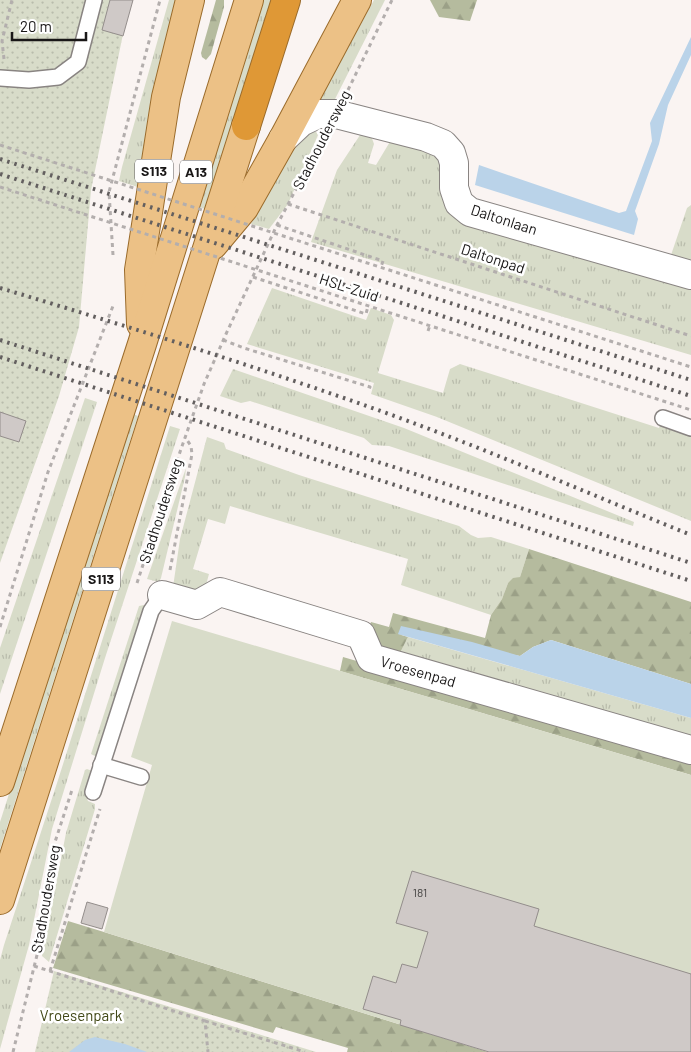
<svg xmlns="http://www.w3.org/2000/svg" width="691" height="1052" viewBox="0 0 691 1052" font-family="Barlow,sans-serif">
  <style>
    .grass { fill: url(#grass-tufts) }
    .forest { fill: url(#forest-firs) }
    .park { fill: url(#park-dots) }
    .pitch { fill: #d8dcc9 }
    .water { fill: #bad3e9 }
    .building { fill: #cfc9c7; stroke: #938d8b }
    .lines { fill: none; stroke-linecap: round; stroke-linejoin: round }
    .service-casing { stroke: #898482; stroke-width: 18 }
    .minor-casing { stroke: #898482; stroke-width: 30 }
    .primary-casing { stroke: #9a6b2b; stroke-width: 30 }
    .motorway-casing { stroke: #9a6b2b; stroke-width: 30 }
    .path { stroke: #b3aead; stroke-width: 3; stroke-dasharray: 4 4; stroke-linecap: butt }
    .service { stroke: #fff; stroke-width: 15 }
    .minor { stroke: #fff; stroke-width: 28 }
    .primary { stroke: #ecc186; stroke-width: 28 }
    .motorway { stroke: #df9836; stroke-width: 28 }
    .rail { stroke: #635f5f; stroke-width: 4; stroke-dasharray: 2.5 5; stroke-linecap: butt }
    .path-bridge { stroke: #b3aead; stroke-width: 3; stroke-dasharray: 4 4; stroke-linecap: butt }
    .labels { text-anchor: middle; stroke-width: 5; stroke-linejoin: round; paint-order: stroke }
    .number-label { font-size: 12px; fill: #464443 }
    .shield { fill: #fff; stroke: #5e5d5d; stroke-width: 1 }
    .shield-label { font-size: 14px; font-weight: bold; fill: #191717 }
    .street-label { font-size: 15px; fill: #191717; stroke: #fff }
    .park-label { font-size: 15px; fill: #424918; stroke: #fff }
  </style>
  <defs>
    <pattern id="grass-tufts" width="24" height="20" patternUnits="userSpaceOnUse" patternTransform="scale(1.25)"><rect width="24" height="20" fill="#d8dcc9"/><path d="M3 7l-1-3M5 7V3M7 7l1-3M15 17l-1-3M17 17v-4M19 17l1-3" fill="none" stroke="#b9bcac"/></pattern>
    <pattern id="forest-firs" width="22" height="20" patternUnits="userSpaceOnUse" patternTransform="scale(1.25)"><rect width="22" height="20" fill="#b5bb9e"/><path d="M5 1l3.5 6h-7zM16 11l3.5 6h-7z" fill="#9ba087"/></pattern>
    <pattern id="park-dots" width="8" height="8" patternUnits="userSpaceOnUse" patternTransform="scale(1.25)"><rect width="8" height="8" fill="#d8dcc9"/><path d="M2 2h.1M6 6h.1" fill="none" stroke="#b9bcac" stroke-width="1.8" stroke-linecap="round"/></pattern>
  </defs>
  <rect width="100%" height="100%" fill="#faf4f2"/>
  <g class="grass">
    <path d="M169 0H182L144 189 119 181 122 167Z"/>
    <path d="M261 0H271L205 209 196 206Z"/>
    <path d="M374 0H385L332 105 313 111Z"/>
    <path d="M369 130 374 144 368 163 376 165 391 140 444 156 443 192 691 287V355L311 242 337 170 362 132Z"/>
    <path d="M312 132H316L318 135 288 204 269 229 251 224 298 140Z"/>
    <path d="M691 205V264L670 258 687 208Z"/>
    <path d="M272 288 366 320 371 308 391 315 394 320 378 373 443 393 450 369 460 364 659 428 661 423 691 433V521L437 417 371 394 374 383 247 344Z"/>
    <path d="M233 369 404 428 634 522 633 526 389 446 372 445 364 438 250 401 241 403 220 396Z"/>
    <path d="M85 398 97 402 0 694V648Z"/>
    <path d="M131 413 138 416 0 849V822Z"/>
    <path d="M170 426 180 429 105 658 52 829 29 945 0 1049V960L4 945 58 780Z"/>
    <path d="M207 437 224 443 226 449 299 475 459 526 471 535 478 538 491 537 529 549 520 577 508 583 502 599 491 615 401 585 408 559 230 506 225 524 208 519 193 569 209 574 206 585 200 591 173 587 180 539Z"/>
    <path d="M186 468 185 477 161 578 159 582 147 579Z"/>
    <path d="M144 605 146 607 97 757 91 754 139 606Z"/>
    <path d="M408 637 691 718V742L399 655Z"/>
    <path d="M87 769 92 771 93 774 87 799 88 801 95 804V809L49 962 42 956 66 833 85 770Z"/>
  </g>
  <g class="forest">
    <path d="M216 0H224V7L211 54 206 60 202 57 201 53Z"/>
    <path d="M430 0H477L470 21 439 17Z"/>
    <path d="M529 549 691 602V684L551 640 533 647 520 656 398 634 408 637 399 655 383 652 366 636 371 622 389 627 393 613 485 638 491 615 502 599 508 583 513 578 520 577Z"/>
    <path d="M343 657 691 759V775L340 671Z"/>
    <path d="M68 921 104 932 488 1052H347L348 1048 276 1027 273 1033 53 968Z"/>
  </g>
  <g class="park">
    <path d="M0 0H130L91 190 79 327 59 396 0 563Z"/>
    <path d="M54 971 316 1052H35Z"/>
  </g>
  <path class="pitch" d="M172 621 691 775V1052H488L104 932 152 765 131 757Z"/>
  <g class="water">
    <path d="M691 37V55L668 105 659 144 635 211 638 219 634 235 475 185 479 165 619 213 626 211 652 141 650 123Z"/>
    <path d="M401 626 472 642 520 656 533 647 551 640 691 684V718L398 634Z"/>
    <path d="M95 1037 125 1044 147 1052H69L85 1040Z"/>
  </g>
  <g class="building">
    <path d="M110 0H133L123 36 102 30Z"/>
    <path d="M0 412 26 421 19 442 0 436Z"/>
    <path d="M412 871 539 909 534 926 691 974V1052H489L400 1025 401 1020 363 1009 373 976 396 983 402 964 417 968 428 932 396 923Z"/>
    <path d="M87 902 108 908 102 929 81 923Z"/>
  </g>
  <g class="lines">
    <g class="service-casing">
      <g id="service">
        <path d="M0 78 29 80 58 77 78 62 94 0"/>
        <path d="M663 418 691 428"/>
        <path d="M101 765 141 777"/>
        <path d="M93 792 151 611 162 595"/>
      </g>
    </g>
    <g class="minor-casing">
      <g id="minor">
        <path d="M283 139 301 122 318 114H336L426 137 443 144 451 153 454 163V188L459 203 470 212 691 275"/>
        <path d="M162 595 197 605 220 592 361 635 371 658 691 750"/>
      </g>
    </g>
    <g class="primary-casing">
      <g id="primary">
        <path d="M213 245 244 208 283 139 357 0"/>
        <path d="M141 324 139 270 166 97 190 0"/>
        <path d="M0 782 142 344 249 0"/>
        <path d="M0 900 246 126"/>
      </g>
    </g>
    <g class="motorway-casing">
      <path id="motorway" d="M246 126 286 0"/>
    </g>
    <g class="path">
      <path d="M4 59 2 41 12 0"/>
      <path d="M348 90 392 0"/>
      <path d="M288 204 691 336"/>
      <path d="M277 225 383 261 381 267"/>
      <path d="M113 255 109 192 160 0"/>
      <path d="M253 277 366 314 368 306"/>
      <path d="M428 331 430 325"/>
      <path d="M223 340 244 348 370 387 368 392"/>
      <path d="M170 570 192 454 191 446 185 437"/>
      <path d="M137 583 181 449 204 384 226 334 277 225 321 142"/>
      <path d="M0 627 48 472 113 306"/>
      <path d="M34 966 205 1021 208 1052"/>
      <path d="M50 971 100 809"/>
      <path d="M205 1021 305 1052"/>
      <path d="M13 1052 39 947 54 845 72 790"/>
    </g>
    <use href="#service" class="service"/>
    <use href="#minor" class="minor"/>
    <use href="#primary" class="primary"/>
    <use href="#motorway" class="motorway"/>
    <g class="rail">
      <path d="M0 159 691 380"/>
      <path d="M0 174 691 396"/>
      <path d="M0 288C130 327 261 368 389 414 491 451 590 494 691 535"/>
      <path d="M0 340 691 563"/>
      <path d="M0 357 691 581"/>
    </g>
    <g class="path-bridge">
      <path d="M0 145 691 367"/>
      <path d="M0 187 691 410"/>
    </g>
  </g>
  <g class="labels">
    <g class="number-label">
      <text x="420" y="897">181</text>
    </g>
    <g class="shield">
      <rect x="135" y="159.5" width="38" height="23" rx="4"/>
      <rect x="180" y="160.5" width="32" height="23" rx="4"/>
      <rect x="82" y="567.5" width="38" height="23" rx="4"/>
    </g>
    <g class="shield-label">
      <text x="154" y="176">S113</text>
      <text x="196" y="177">A13</text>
      <text x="101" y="584">S113</text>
    </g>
    <g class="street-label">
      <text transform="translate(322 140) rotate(-63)" y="5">Stadhoudersweg</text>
      <text transform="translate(504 220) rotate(18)" y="5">Daltonlaan</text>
      <text transform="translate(493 259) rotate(18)" y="5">Daltonpad</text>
      <text transform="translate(349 288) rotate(18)" y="5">HSL-Zuid</text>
      <text transform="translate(161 511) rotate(-72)" y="5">Stadhoudersweg</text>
      <text transform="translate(418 672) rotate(16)" y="5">Vroesenpad</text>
      <text transform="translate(46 899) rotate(-80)" y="5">Stadhoudersweg</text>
    </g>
    <g class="park-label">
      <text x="81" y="1021">Vroesenpark</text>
    </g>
  </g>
  <path d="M12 32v8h74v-8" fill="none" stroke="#191717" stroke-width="2.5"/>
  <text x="20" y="32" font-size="15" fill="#191717" stroke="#ffffff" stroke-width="4" paint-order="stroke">20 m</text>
</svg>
